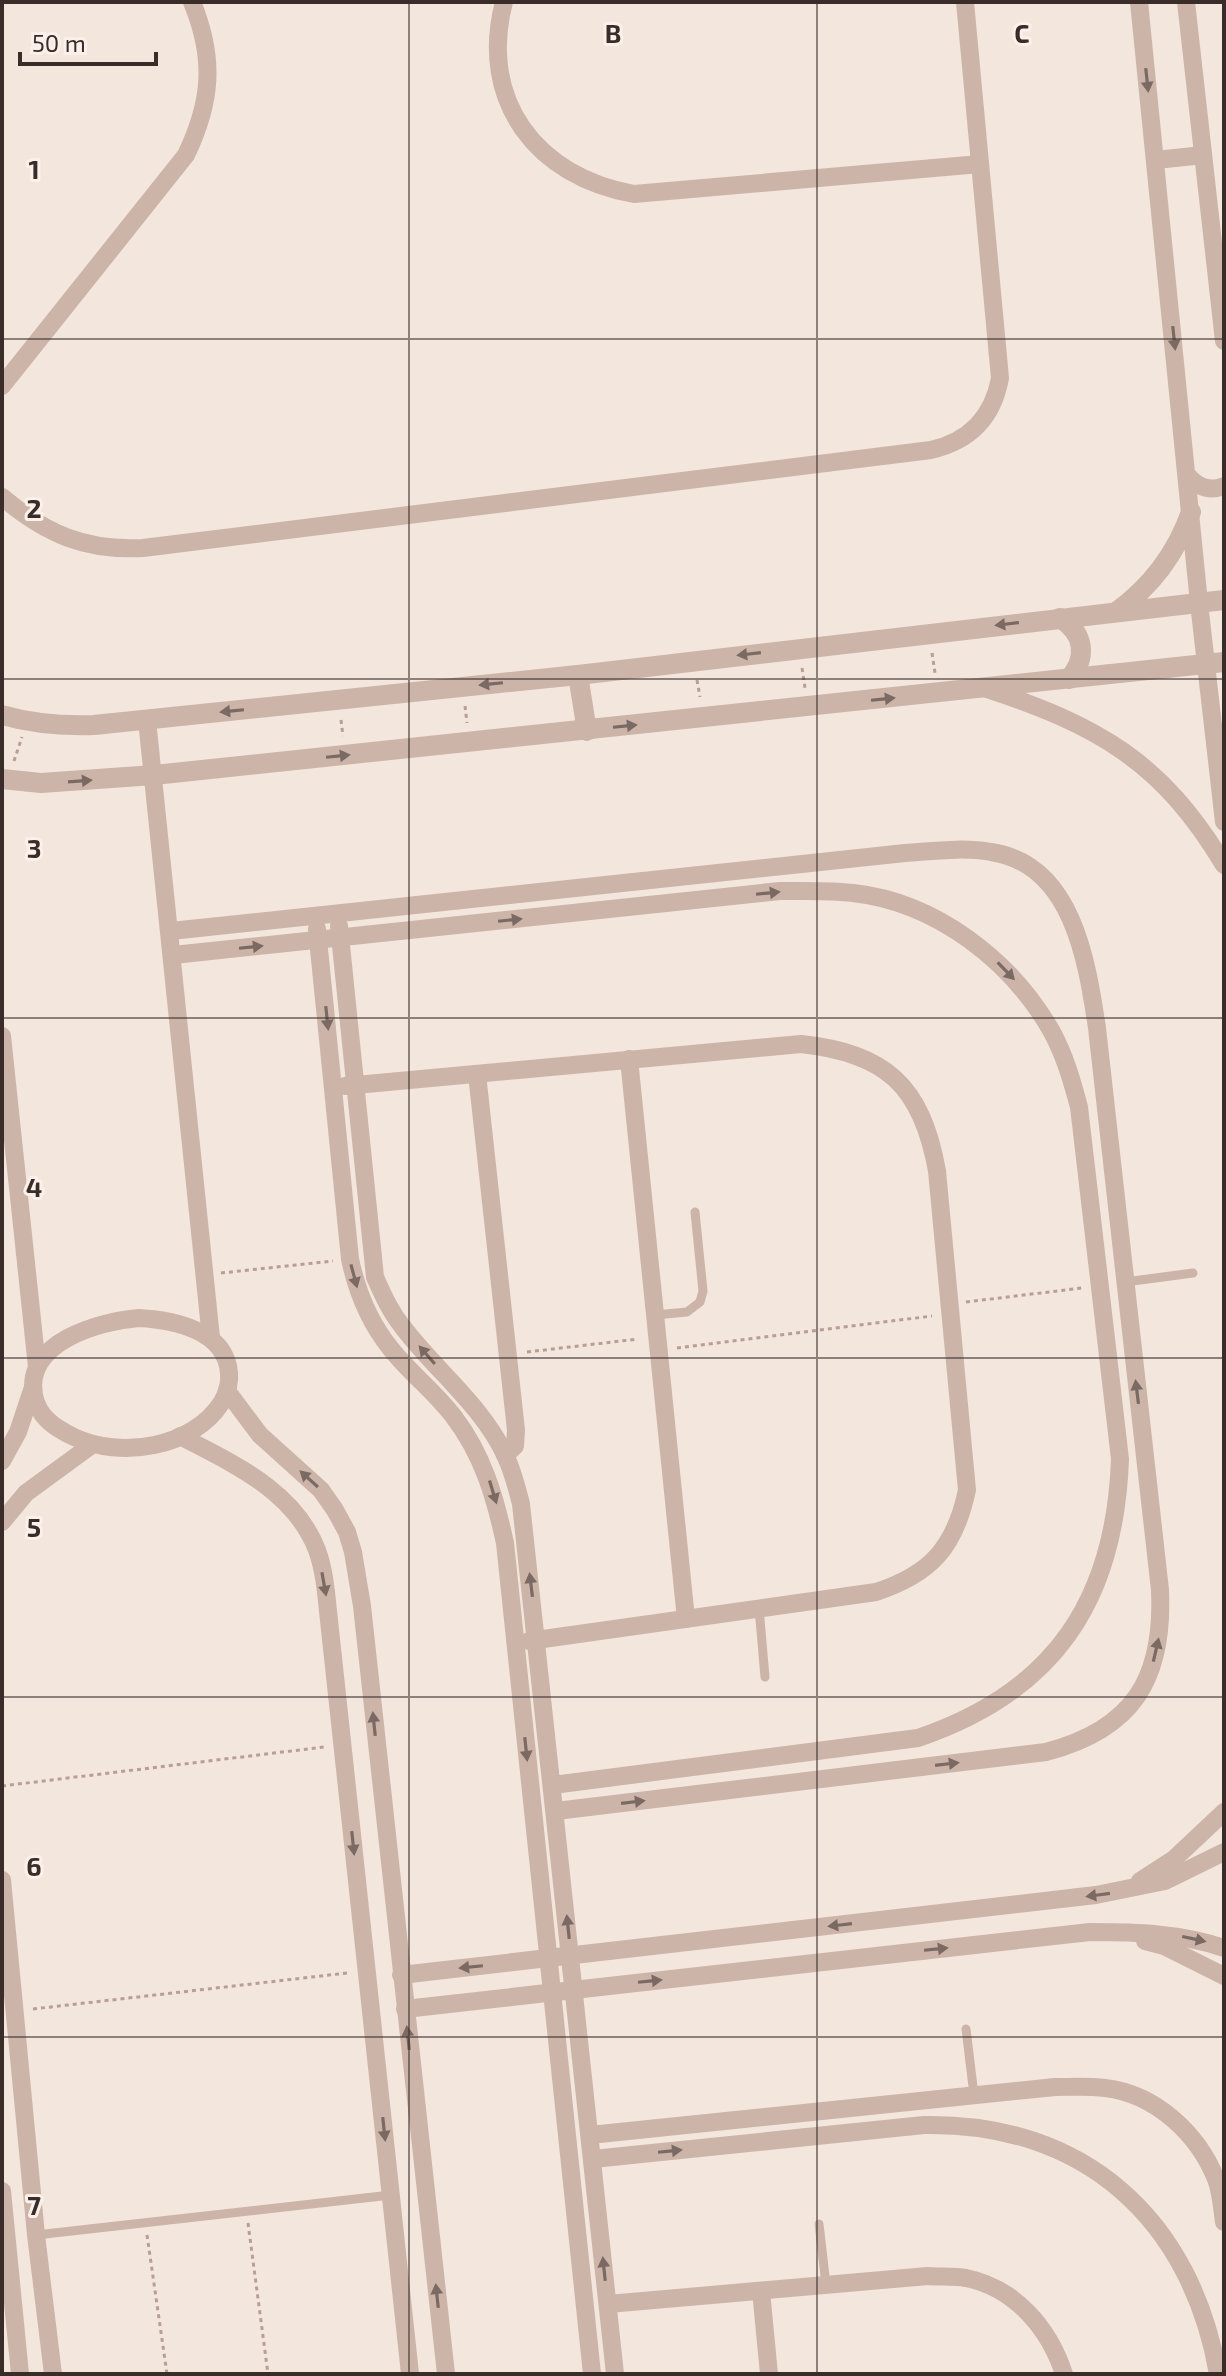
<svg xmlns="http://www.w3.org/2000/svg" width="1226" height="2376" viewBox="0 0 1226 2376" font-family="'Exo 2',sans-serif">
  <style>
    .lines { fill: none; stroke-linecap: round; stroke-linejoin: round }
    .path { stroke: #b89e93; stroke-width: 3; stroke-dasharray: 4 4; stroke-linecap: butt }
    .service { stroke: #ccb4a9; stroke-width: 9 }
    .minor { stroke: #ccb4a9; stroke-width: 18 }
    .tertiary { stroke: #ccb4a9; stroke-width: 20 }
    .oneway { fill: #7b6963 }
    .grid { fill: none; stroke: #392c29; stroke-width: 2; stroke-opacity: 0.55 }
    .grid-label { font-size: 26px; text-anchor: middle; font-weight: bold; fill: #392c29; stroke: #fbf1ea; stroke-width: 6; stroke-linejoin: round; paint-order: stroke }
  </style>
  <rect width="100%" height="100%" fill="#f3e6dd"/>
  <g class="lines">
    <g class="path">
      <path d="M932 653 935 673"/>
      <path d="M802 668 805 688"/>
      <path d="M697 680 700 697"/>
      <path d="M465 706 467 723"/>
      <path d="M341 720 343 736"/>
      <path d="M14 761 22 737"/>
      <path d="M221 1273 333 1261"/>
      <path d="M966 1302 1082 1288"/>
      <path d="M677 1348 932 1316"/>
      <path d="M527 1352 638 1339"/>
      <path d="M2 1786 324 1747"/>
      <path d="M33 2009 347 1973"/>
      <path d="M248 2223 268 2374"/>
      <path d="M147 2235 167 2374"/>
    </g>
    <g class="service">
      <path d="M1125 1282 1193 1273"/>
      <path d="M655 1315 687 1312 700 1302 703 1291 695 1212"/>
      <path d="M759 1608 765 1677"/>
      <path d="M966 2029 974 2095"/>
      <path d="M819 2224 826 2285"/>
      <path d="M36 2235 391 2195"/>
    </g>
    <g class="minor">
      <path d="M504 2C478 101 537 177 634 194L980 164"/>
      <path d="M1139 2 1199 603 1224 822"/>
      <path d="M1186 2 1224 341"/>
      <path d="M1156 160 1203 155"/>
      <path d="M2 386 186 155C212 101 215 58 192 2"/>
      <path d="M1188 476C1198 487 1209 492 1224 486"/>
      <path d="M2 497C46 534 85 551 143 548L931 450C970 441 993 417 1000 378L965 2"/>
      <path d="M984 688C1097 725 1162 761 1224 865"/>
      <path d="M147 720 211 1338"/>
      <path d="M339 926 375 1277C383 1295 390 1311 402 1326 435 1370 483 1406 506 1457 513 1472 517 1488 521 1504L615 2374"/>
      <path d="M317 929 350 1259C357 1292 369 1322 391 1349 410 1373 435 1392 454 1417 483 1455 495 1497 505 1543L592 2374"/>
      <path d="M171 931 905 853C934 851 963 847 991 852 1073 864 1087 962 1097 1028L1160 1590C1164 1678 1134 1729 1046 1752L556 1811"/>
      <path d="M173 955 780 891C804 891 829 890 853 893 936 902 1012 961 1052 1032 1065 1056 1072 1081 1079 1107L1120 1459C1115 1601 1054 1692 918 1738L553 1785"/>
      <path d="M2 1036 37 1367"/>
      <path d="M629 1059 686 1619"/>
      <path d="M477 1074 516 1430 515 1446 505 1455"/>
      <path d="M345 1086 801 1044C886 1053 922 1086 937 1171L967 1490C955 1547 931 1574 876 1592L529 1641"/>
      <path d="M139 1318C173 1320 226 1330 229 1373 230 1383 227 1393 222 1402 193 1448 120 1459 74 1437 55 1428 38 1417 34 1395 24 1342 100 1321 139 1318Z"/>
      <path d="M227 1391 260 1435 321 1490 335 1510 347 1532 353 1552 362 1606 446 2374"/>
      <path d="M180 1436C233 1464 294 1490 317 1550 324 1569 326 1591 328 1611L410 2374"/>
      <path d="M2 1461 18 1432 32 1390"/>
      <path d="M2 1522 26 1493 93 1444"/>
      <path d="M2 1880 36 2235 53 2374"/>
      <path d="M1140 1881 1174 1859 1224 1812"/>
      <path d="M1145 1941 1164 1946 1224 1976"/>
      <path d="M401 1975 1096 1895 1165 1881 1224 1852"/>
      <path d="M405 2009 1090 1932C1136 1932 1180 1933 1224 1948"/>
      <path d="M590 2135 1055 2087C1072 2087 1089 2086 1105 2088 1156 2094 1198 2134 1216 2179 1221 2192 1222 2208 1224 2222"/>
      <path d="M593 2159 924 2125C1084 2122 1191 2219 1218 2374"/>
      <path d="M2 2191 20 2374"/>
      <path d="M761 2291 769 2374"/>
      <path d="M608 2304 928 2276C940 2277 954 2276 966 2278 1015 2288 1049 2328 1064 2374"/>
    </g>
    <g class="tertiary">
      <path d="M1116 612C1152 586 1176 554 1191 512"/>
      <path d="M1060 618C1084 633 1088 657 1069 679"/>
      <path d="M578 675 587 731"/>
      <path d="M2 715C33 724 61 726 94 725L578 675 1224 600"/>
      <path d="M2 779 41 783 154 775 1224 662"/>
    </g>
  </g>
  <defs><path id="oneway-solid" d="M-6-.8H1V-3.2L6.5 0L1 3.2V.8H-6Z" transform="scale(2)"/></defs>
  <g class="oneway">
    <use href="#oneway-solid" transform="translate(1147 80) rotate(84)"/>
    <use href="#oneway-solid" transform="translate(1174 338) rotate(84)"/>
    <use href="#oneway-solid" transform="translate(1007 624) rotate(173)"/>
    <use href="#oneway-solid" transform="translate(749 654) rotate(173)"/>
    <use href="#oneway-solid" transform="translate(491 684) rotate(174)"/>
    <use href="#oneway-solid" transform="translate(883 699) rotate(-6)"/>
    <use href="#oneway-solid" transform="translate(232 711) rotate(174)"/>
    <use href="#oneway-solid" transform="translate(625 726) rotate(-6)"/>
    <use href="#oneway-solid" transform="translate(338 756) rotate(-6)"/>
    <use href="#oneway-solid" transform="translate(80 781) rotate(-4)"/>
    <use href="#oneway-solid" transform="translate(768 893) rotate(-6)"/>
    <use href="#oneway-solid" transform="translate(510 920) rotate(-6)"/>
    <use href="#oneway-solid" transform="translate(251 947) rotate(-6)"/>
    <use href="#oneway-solid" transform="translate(1006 971) rotate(46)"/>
    <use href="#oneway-solid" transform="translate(327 1018) rotate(84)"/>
    <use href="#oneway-solid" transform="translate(354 1276) rotate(75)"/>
    <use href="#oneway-solid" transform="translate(427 1355) rotate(-131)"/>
    <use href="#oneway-solid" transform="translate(1137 1392) rotate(-97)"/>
    <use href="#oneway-solid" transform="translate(309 1479) rotate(-138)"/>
    <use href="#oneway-solid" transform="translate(493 1492) rotate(73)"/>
    <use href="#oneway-solid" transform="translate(324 1584) rotate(80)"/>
    <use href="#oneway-solid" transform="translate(531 1585) rotate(-97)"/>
    <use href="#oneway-solid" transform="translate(1156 1650) rotate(-77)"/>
    <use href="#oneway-solid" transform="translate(374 1724) rotate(-96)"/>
    <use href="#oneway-solid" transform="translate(526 1749) rotate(84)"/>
    <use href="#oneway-solid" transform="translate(947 1764) rotate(-7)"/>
    <use href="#oneway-solid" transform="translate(633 1802) rotate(-7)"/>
    <use href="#oneway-solid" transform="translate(353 1843) rotate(84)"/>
    <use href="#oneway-solid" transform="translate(1098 1895) rotate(172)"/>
    <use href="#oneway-solid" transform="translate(840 1925) rotate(173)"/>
    <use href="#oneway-solid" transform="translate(568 1927) rotate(-96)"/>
    <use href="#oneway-solid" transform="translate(1194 1939) rotate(12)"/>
    <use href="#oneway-solid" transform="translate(936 1949) rotate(-6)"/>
    <use href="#oneway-solid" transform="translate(471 1967) rotate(174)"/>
    <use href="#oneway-solid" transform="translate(650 1981) rotate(-6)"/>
    <use href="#oneway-solid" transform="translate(408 2038) rotate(-96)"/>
    <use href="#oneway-solid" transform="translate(384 2129) rotate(84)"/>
    <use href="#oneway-solid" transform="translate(670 2151) rotate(-6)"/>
    <use href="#oneway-solid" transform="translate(604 2269) rotate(-96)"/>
    <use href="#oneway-solid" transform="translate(437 2296) rotate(-96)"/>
  </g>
  <path class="grid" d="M409 2V2374M817 2V2374M2 339H1224M2 679H1224M2 1018H1224M2 1358H1224M2 1697H1224M2 2037H1224"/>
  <g class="grid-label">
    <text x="613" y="43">B</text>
    <text x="1022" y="43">C</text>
    <text x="34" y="179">1</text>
    <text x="34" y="518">2</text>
    <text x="34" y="858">3</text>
    <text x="34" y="1197">4</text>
    <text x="34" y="1537">5</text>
    <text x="34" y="1876">6</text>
    <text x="34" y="2215">7</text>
  </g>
  <rect width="1226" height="2376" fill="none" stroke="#392c29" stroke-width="8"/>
  <path d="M20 52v12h136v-12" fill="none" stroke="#392c29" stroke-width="4"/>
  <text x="32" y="52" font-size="24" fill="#392c29" stroke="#fbf1ea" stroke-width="6" paint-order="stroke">50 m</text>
</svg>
